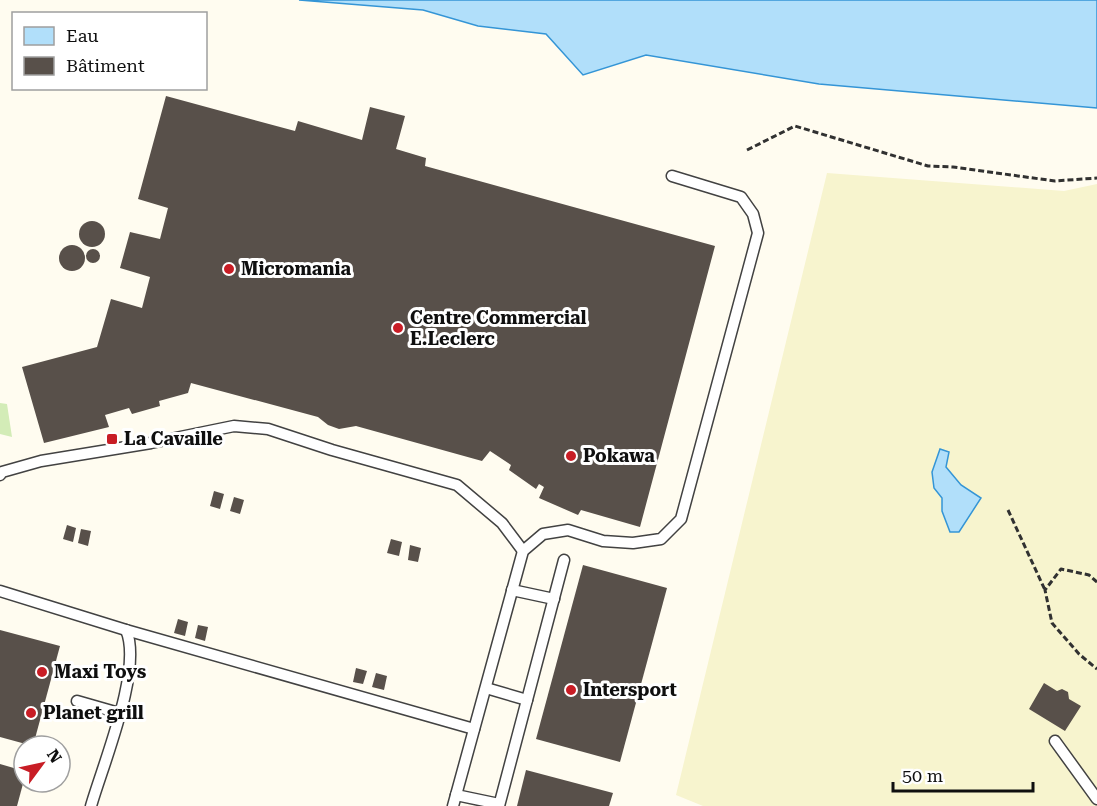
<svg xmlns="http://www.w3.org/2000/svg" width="1097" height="806" viewBox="0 0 1097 806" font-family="'Roboto Serif',serif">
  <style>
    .farmland { fill: #f7f4ce }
    .green { fill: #d3ecb7 }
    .water { fill: #b1dffa; stroke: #3495d6; stroke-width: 1.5 }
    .building { fill: #58504a }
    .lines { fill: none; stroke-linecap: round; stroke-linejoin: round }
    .lane-casing { stroke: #424242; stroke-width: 13 }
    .path { stroke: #313131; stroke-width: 3; stroke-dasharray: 6 3; stroke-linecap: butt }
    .lane { stroke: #fff; stroke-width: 10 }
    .poi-dot { fill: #c81d25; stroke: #fff; stroke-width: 2 }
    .labels { text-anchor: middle; stroke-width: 6; stroke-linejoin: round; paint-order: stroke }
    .poi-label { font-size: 18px; font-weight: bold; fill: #0f0f0f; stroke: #fff; text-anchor: start }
  </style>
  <rect width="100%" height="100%" fill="#fffcf0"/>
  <path class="farmland" d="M827 173 1064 191 1097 184V806H703L676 795Z"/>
  <path class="green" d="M0 403 7 404 12 437 0 434Z"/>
  <g class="water">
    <path d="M299 0H1097V108L819 84 646 55 583 75 546 34 478 26 423 10Z"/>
    <path d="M940 449 949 452 946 467 961 485 981 498 959 532H950L942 511V498L934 488 932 472Z"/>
  </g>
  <g class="building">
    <path d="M166 96 295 131 298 121 362 140 370 107 405 116 396 149 426 158 425 166 715 246 640 527 581 510 578 515 539 498 544 487 539 484 536 489 509 470 511 465 490 451 482 461 356 426 339 429 328 425 318 417 191 383 188 393 159 401 160 406 132 414 129 408 105 415 109 427 44 443 22 367 97 347 111 299 142 308 150 277 120 268 130 232 160 239 168 208 138 199Z"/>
    <circle cx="92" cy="234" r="13"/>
    <circle cx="72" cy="258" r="13"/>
    <circle cx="93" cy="256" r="7"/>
    <path d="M214 491 224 494 220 509 210 506Z"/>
    <path d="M234 497 244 500 240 514 230 511Z"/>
    <path d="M67 525 76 528 73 542 63 539Z"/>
    <path d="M81 529 91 531 88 546 78 543Z"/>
    <path d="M391 539 402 542 399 556 387 553Z"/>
    <path d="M410 545 421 548 418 562 408 560Z"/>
    <path d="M583 565 667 588 620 762 536 739Z"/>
    <path d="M178 619 188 622 185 636 174 633Z"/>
    <path d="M198 625 208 627 205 641 195 638Z"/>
    <path d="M0 630 60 646 33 746 0 737Z"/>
    <path d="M356 668 367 671 363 684 353 682Z"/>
    <path d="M376 673 387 676 384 690 372 687Z"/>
    <path d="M1044 683 1057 691 1062 689 1068 692 1069 699 1081 706 1065 731 1029 709Z"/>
    <path d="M0 764 24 771V780L17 806H0Z"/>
    <path d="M526 770 613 793 609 806H517Z"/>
  </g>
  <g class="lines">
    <g class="lane-casing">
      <g id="lane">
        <path d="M0 475 2 472 41 461 151 443 234 426 268 429 332 450 457 485 502 523 523 551"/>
        <path d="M512 590 554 599"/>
        <path d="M0 591 126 630 474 729"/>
        <path d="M486 688 527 700"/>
        <path d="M77 701 119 713"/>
        <path d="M1055 741 1097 799"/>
        <path d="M456 795 499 804"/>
        <path d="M91 806C103 764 143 669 126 630"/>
        <path d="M453 806 523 551 543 534 568 530 603 541 633 543 661 539 681 519 758 233 753 214 741 197 672 176"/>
        <path d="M499 806 564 560"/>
      </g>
    </g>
    <g class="path">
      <path d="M747 150 795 126 928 166 953 167 1055 181 1097 178"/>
      <path d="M1008 510 1045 590"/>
      <path d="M1097 582 1089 575 1061 569 1045 590 1052 623 1079 654 1097 669"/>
    </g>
    <use href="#lane" class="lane"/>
  </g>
  <g class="poi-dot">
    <circle cx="229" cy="269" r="6"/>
    <circle cx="398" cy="328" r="6"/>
    <rect x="106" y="433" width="12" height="12" rx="3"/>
    <circle cx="571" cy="456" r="6"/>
    <circle cx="42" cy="672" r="6"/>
    <circle cx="571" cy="690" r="6"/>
    <circle cx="31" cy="713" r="6"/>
  </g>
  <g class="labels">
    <g class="poi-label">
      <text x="241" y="275">Micromania</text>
      <text x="410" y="324">Centre Commercial<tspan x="410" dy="21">E.Leclerc</tspan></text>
      <text x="124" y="445">La Cavaille</text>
      <text x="583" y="462">Pokawa</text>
      <text x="54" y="678">Maxi Toys</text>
      <text x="583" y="696">Intersport</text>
      <text x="43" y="719">Planet grill</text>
    </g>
  </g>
  <rect x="12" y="12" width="195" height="78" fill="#ffffff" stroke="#9f9f9f" stroke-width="1.5"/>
  <rect x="24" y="27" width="30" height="18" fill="#b1dffa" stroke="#9f9f9f" stroke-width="1.5"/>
  <text x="66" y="42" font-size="18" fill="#0f0f0f">Eau</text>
  <rect x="24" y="57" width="30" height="18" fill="#58504a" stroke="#9f9f9f" stroke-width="1.5"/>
  <text x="66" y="72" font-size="18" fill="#0f0f0f">Bâtiment</text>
  <g transform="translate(42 764) rotate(57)"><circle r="28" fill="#ffffff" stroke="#9f9f9f" stroke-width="1.5"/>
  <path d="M0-4.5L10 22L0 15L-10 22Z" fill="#c81d25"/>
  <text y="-9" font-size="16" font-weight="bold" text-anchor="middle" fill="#0f0f0f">N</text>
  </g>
  <path d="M893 782v9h140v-9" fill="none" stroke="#0f0f0f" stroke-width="3"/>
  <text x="902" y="782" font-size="18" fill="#0f0f0f" stroke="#ffffff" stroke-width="4.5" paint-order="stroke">50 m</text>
</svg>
